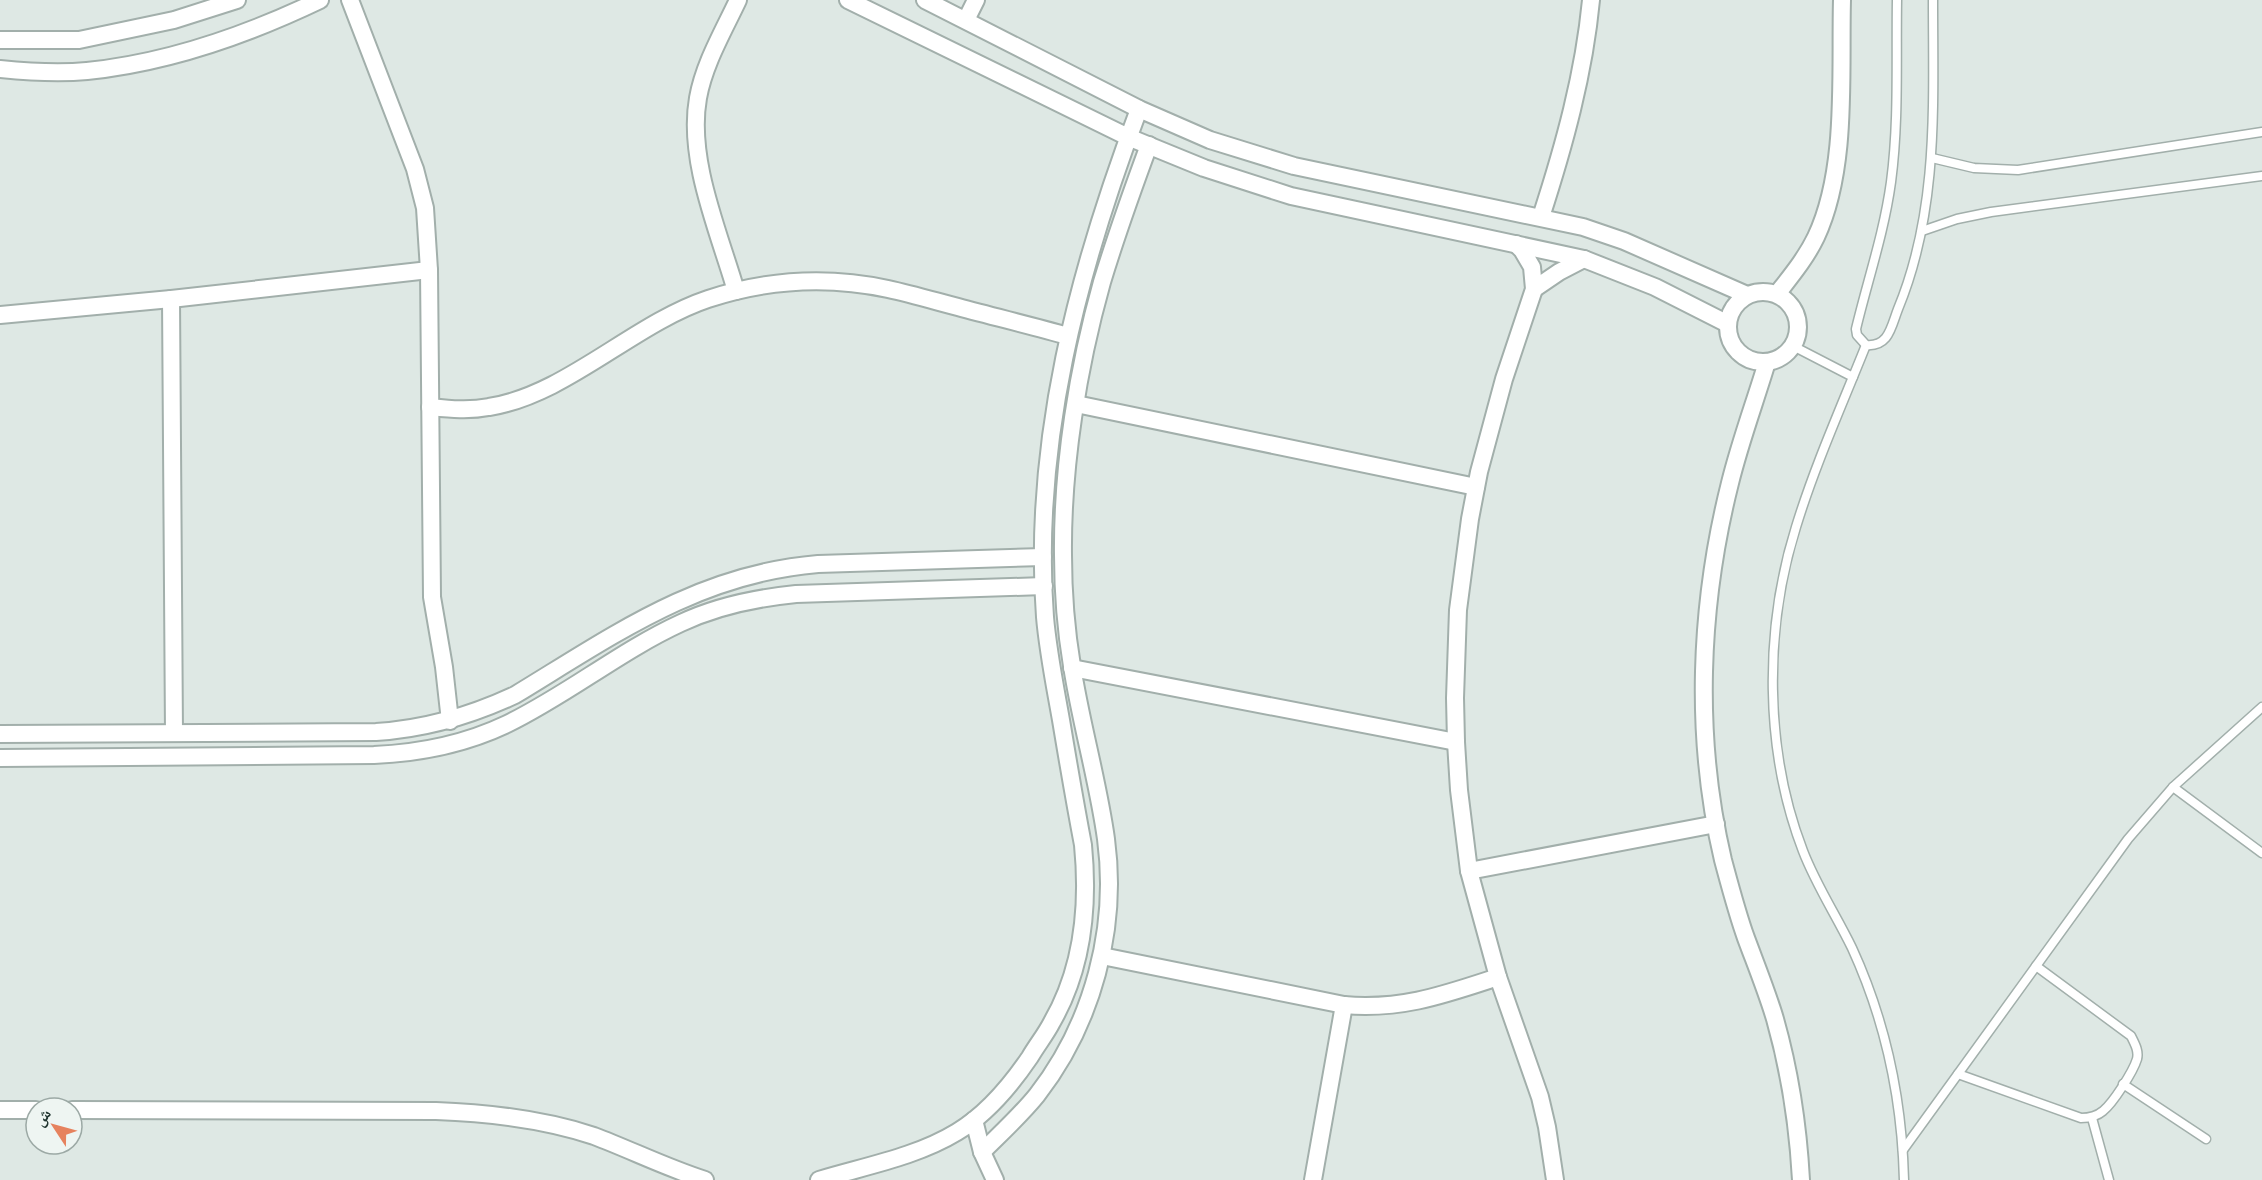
<svg xmlns="http://www.w3.org/2000/svg" width="2262" height="1180" viewBox="0 0 2262 1180" font-family="'Nunito Sans','Noto Naskh Arabic',sans-serif">
  <style>
    .lines { fill: none; stroke-linecap: round; stroke-linejoin: round }
    .service-casing { stroke: #a2afab; stroke-width: 11 }
    .minor-casing { stroke: #a2afab; stroke-width: 20 }
    .service { stroke: #fff; stroke-width: 8 }
    .minor { stroke: #fff; stroke-width: 16 }
  </style>
  <rect width="100%" height="100%" fill="#dee8e4"/>
  <g class="lines">
    <g class="service-casing">
      <g id="service">
        <path d="M1897 0C1896 61 1899 122 1891 182 1884 233 1868 279 1856 329L1857 335 1866 345C1889 347 1891 327 1898 309 1939 210 1933 104 1933 0"/>
        <path d="M1932 158 1974 168 2018 170 2262 132"/>
        <path d="M1922 231 1957 219 1991 212 2262 176"/>
        <path d="M1866 345C1842 405 1815 465 1796 527 1764 629 1764 750 1803 851 1816 885 1836 915 1852 948 1886 1022 1902 1099 1904 1180"/>
        <path d="M1793 346 1853 377"/>
        <path d="M2173 787 2262 853"/>
        <path d="M1958 1074 2081 1118C2089 1118 2096 1117 2103 1111 2113 1103 2133 1072 2137 1059 2139 1051 2135 1044 2131 1036L2036 966"/>
        <path d="M2123 1084 2206 1139"/>
        <path d="M2092 1118 2109 1180"/>
        <path d="M1903 1150 2128 839 2173 787 2262 707"/>
      </g>
    </g>
    <g class="minor-casing">
      <g id="minor">
        <path d="M350 0 415 169 425 208 429 270 432 597 444 667 450 721"/>
        <path d="M848 0 1128 137 1204 168 1291 196 1584 259 1655 287 1728 324"/>
        <path d="M925 0 1139 109 1210 140 1294 166 1583 227 1624 241 1747 295"/>
        <path d="M966 20 976 0"/>
        <path d="M0 40H79L174 20 237 0"/>
        <path d="M0 69C29 72 58 74 87 71 166 63 249 34 320 0"/>
        <path d="M1541 217C1564 146 1584 74 1591 0"/>
        <path d="M1516 244 1522 250 1532 267 1534 289 1504 379 1479 472 1470 519 1458 610 1455 698 1456 742 1459 790 1469 871 1498 977 1540 1097 1547 1127 1555 1180"/>
        <path d="M1534 289 1559 272 1584 259"/>
        <path d="M736 291C719 232 687 160 698 98 704 64 723 32 738 0"/>
        <circle cx="1763" cy="327" r="35"/>
        <path d="M1777 294C1791 276 1806 258 1816 237 1848 169 1840 74 1842 0"/>
        <path d="M171 299 174 733"/>
        <path d="M0 315 171 299 429 270"/>
        <path d="M1767 362C1755 402 1740 442 1730 483 1699 606 1694 737 1723 860 1730 886 1737 913 1746 938 1756 965 1767 992 1775 1019 1790 1072 1798 1125 1801 1180"/>
        <path d="M1076 404 1476 487"/>
        <path d="M430 407C450 409 469 411 489 407 566 395 633 324 708 299 766 280 828 276 888 289 911 294 935 301 958 307 995 317 1032 326 1068 336"/>
        <path d="M1072 668 1456 742"/>
        <path d="M0 734 376 732C426 729 470 716 515 695 614 635 698 574 818 564L1043 557"/>
        <path d="M0 758 374 755C420 753 465 744 507 724 567 695 620 651 681 623 717 606 756 598 796 594L1044 586"/>
        <path d="M1469 871 1716 824"/>
        <path d="M1102 956 1344 1005C1402 1010 1443 995 1498 977"/>
        <path d="M0 1110H36"/>
        <path d="M72 1110 436 1111C489 1113 543 1119 594 1136 631 1150 667 1168 705 1180"/>
        <path d="M974 1120 982 1152 995 1180"/>
        <path d="M982 1152C1000 1134 1021 1115 1037 1095 1093 1023 1118 928 1106 839 1098 781 1081 724 1072 666 1066 630 1063 592 1063 555 1062 466 1078 367 1102 282 1116 236 1132 191 1149 145"/>
        <path d="M819 1180C865 1166 916 1157 957 1132 987 1114 1011 1085 1030 1057 1037 1045 1046 1034 1052 1022 1083 968 1089 906 1083 845 1075 803 1068 762 1061 720 1055 686 1048 652 1045 617 1032 443 1078 270 1139 109"/>
        <path d="M1313 1180 1344 1005"/>
      </g>
    </g>
    <use href="#service" class="service"/>
    <use href="#minor" class="minor"/>
  </g>
  <g transform="translate(54 1126) rotate(306)"><circle r="28" fill="#eef5f2" stroke="#9ca9a5" stroke-width="1.5"/>
  <path d="M0-4.5L10 22L0 15L-10 22Z" fill="#e6825e"/>
  <text y="-9" font-size="16" font-weight="bold" text-anchor="middle" fill="#213631">ش</text>
  </g>
</svg>
